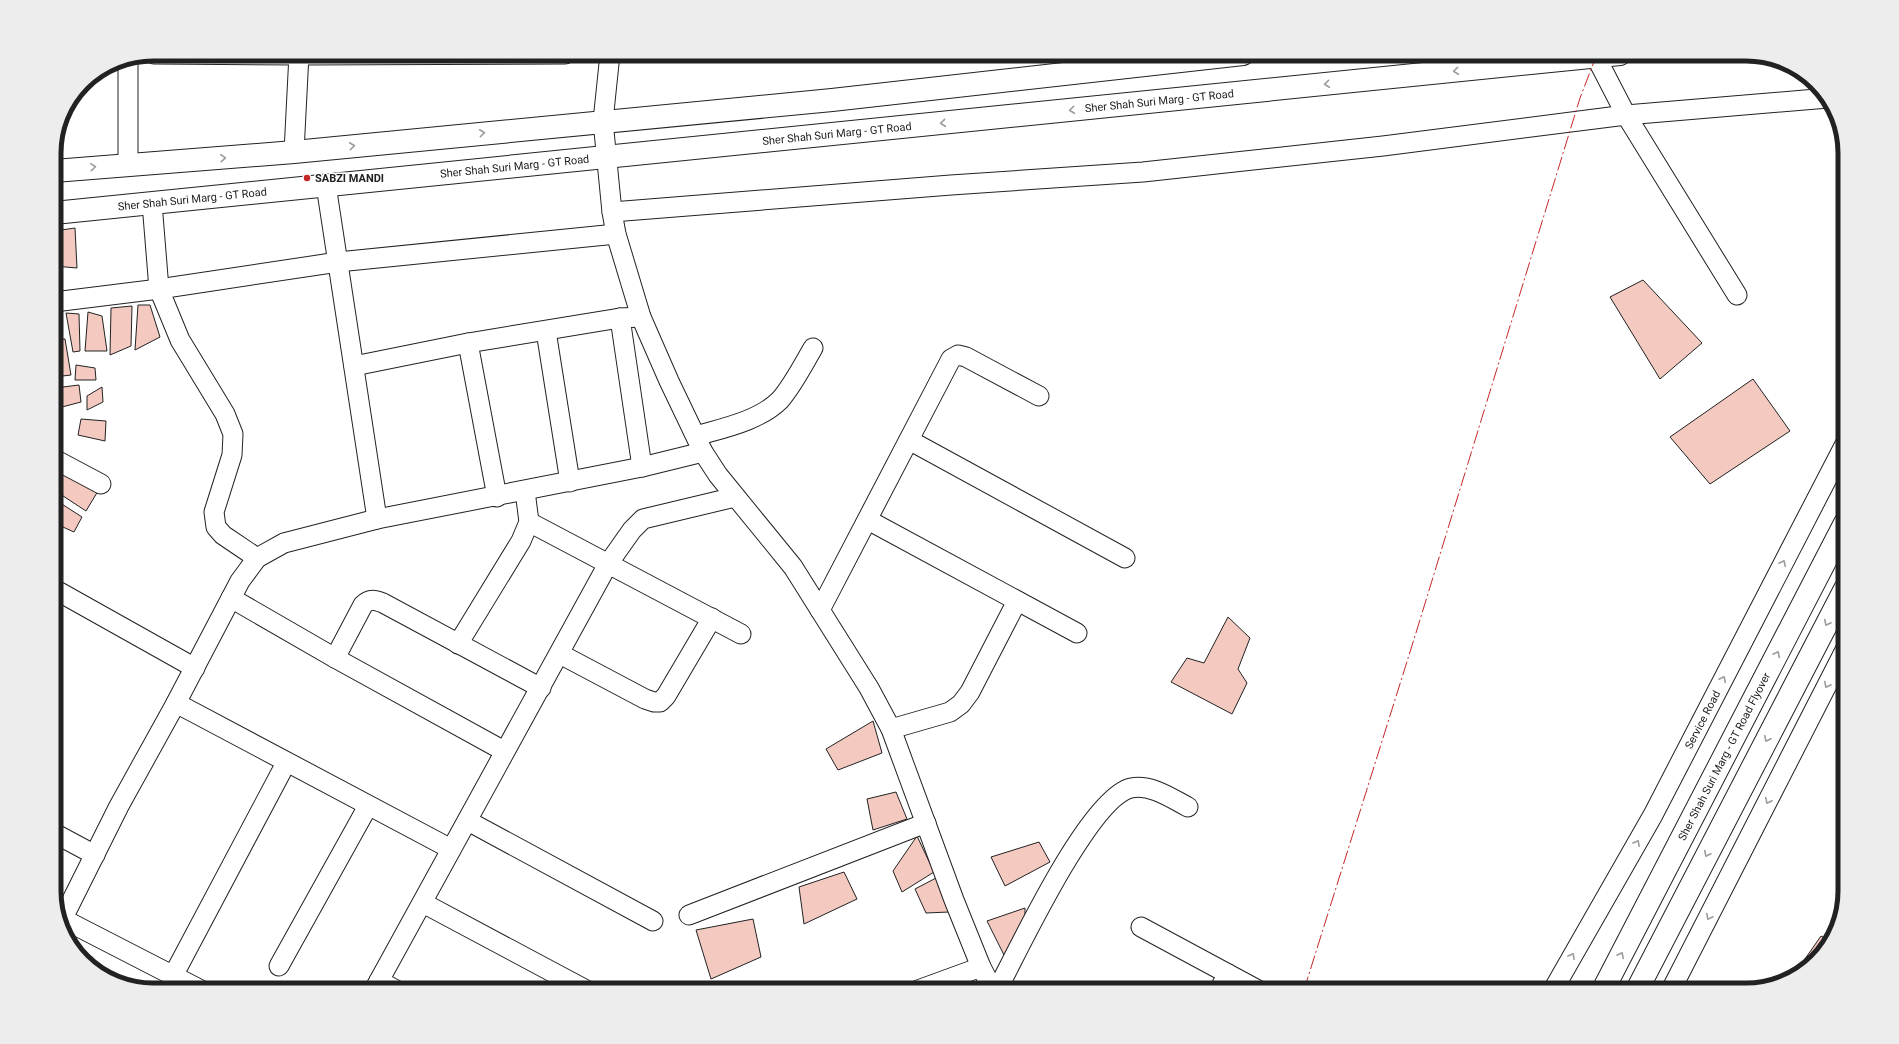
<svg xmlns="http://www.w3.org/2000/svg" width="1899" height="1044" viewBox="0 0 1899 1044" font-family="Roboto,sans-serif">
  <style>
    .building { fill: #f3c9c0; stroke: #222 }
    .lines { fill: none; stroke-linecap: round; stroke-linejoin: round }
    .minor-casing { stroke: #222; stroke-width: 21 }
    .major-casing { stroke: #222; stroke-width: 24 }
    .highway-casing { stroke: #222; stroke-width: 24 }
    .minor { stroke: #fff; stroke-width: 19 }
    .major { stroke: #fff; stroke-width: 22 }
    .highway { stroke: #fff; stroke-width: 22 }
    .power { stroke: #c62828; stroke-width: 1; stroke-dasharray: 14 3 2 3; stroke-linecap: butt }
    .oneway { stroke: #9c9c9c }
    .poi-dot { fill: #c62828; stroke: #fff; stroke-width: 1.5 }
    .labels { text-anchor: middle; stroke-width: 3; stroke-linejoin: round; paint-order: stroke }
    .street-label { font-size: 11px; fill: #222; stroke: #fff }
    .poi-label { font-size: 11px; font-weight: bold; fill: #222; stroke: #fff; text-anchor: start }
    .rim { fill: none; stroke: #222; stroke-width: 5 }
  </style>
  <rect width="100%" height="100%" fill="#fff"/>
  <g class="building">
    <path d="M75 228 77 268 54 266V231Z"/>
    <path d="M1643 280 1702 343 1660 379 1610 297Z"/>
    <path d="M138 305H150L160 337 135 350Z"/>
    <path d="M132 306 131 346 110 355 111 308Z"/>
    <path d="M88 312 102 316 107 351H85Z"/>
    <path d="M66 313 79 314 80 351 73 352Z"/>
    <path d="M54 339H65L71 375 54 377Z"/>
    <path d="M76 365 95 368 96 380H75Z"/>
    <path d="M1753 379 1790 431 1710 484 1670 437Z"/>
    <path d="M79 385 81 402 62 407 55 388Z"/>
    <path d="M102 387 103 402 87 410V396Z"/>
    <path d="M81 419 106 421 105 441 78 435Z"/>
    <path d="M54 466 98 491 86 511 54 490Z"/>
    <path d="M54 499 82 517 74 532 54 523Z"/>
    <path d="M1228 617 1250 638 1238 669 1247 683 1232 714 1171 682 1187 658 1204 663Z"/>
    <path d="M873 721 882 753 838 770 826 749Z"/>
    <path d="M896 792 907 819 873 830 867 799Z"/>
    <path d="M917 836 934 872 902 892 893 871Z"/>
    <path d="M1039 842 1050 862 1005 886 991 857Z"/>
    <path d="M844 872 857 899 804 924 799 887Z"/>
    <path d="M936 878 949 912 926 913 915 889Z"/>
    <path d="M1025 908V921L1005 957 987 921Z"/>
    <path d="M753 919 761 957 711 979 696 930Z"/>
    <path d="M1821 936 1830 941 1801 973 1793 976Z"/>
  </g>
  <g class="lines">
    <g class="minor-casing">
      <g id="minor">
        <path d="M154 54 299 55 565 54"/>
        <path d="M610 54 603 121 612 212 616 234 641 317 669 381 703 452 718 475 793 567 869 688 891 729 954 900 981 967 993 990"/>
        <path d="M1596 57 1626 115 1737 295"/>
        <path d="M128 59V165"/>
        <path d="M294 152 299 54"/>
        <path d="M326 185 377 519"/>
        <path d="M152 203 159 289 180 340 225 414 233 434 232 455 214 512 216 527 223 535 257 558"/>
        <path d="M612 212 951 185 1143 172 1383 146 1626 115 1828 98"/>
        <path d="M54 302 159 289 338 262 616 234"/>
        <path d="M620 318 642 467"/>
        <path d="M546 331 570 482"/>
        <path d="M468 343 497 497"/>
        <path d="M354 366 468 343 620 318 641 317"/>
        <path d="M696 436C723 428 759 421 780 400 793 385 803 365 813 348"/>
        <path d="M909 440 1125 558"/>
        <path d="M54 459 101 484"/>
        <path d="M868 520 1077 633"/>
        <path d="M529 522 741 634"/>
        <path d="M54 589 195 668"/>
        <path d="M231 598 335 658 504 751"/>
        <path d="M820 610 951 359 958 355 966 357 1039 396"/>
        <path d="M458 644 521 541 529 522 525 491"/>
        <path d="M560 654 645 699 654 702H660L666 696 712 618"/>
        <path d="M335 658 363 605C370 598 375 600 383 603L541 688"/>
        <path d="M176 703 451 849"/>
        <path d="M891 729 950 712 961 704 970 692 1017 601"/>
        <path d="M468 821 653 921"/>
        <path d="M54 833 95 855"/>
        <path d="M423 903 586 990"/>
        <path d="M689 915 926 823"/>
        <path d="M63 919 201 990"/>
        <path d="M62 920 119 806 176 703 240 581 257 558 284 543 377 519 642 467 703 452"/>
        <path d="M1141 927 1258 990"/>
        <path d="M279 966 368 806"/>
        <path d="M173 976 286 763"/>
        <path d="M379 981 396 990"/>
        <path d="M374 990 608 564 632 530 643 519 735 497"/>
        <path d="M918 990 981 967"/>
        <path d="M997 990C1019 949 1089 798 1131 788 1151 784 1171 798 1188 807"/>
        <path d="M1219 990 1228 974"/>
        <path id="s1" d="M1553 990 1653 815 1845 444"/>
        <path d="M1671 990 1845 650"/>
      </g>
    </g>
    <g class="major-casing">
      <g id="major">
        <path d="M54 171 294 152 832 100 1243 54"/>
        <path id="s2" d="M54 213 1620 54"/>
      </g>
    </g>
    <g class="highway-casing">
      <g id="highway">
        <path id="s3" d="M1603 990 1845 523"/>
        <path d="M1637 990 1845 589"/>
      </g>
    </g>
    <use href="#minor" class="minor"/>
    <use href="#major" class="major"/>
    <use href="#highway" class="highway"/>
    <path class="power" d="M1304 990 1415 636 1580 98 1597 54"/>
  </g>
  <defs><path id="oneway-chevron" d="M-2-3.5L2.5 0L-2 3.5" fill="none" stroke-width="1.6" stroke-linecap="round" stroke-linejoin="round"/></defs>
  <g class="oneway">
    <use href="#oneway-chevron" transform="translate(1456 71) rotate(174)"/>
    <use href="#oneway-chevron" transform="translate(1327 84) rotate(174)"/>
    <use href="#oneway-chevron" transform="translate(1072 110) rotate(174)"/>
    <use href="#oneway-chevron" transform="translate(943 123) rotate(174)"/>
    <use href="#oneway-chevron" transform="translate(482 133) rotate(-6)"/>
    <use href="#oneway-chevron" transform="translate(352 146) rotate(-6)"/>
    <use href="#oneway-chevron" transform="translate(223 158) rotate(-4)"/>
    <use href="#oneway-chevron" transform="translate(93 167) rotate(-5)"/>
    <use href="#oneway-chevron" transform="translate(1783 563) rotate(-63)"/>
    <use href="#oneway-chevron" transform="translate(1827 623) rotate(117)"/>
    <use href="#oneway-chevron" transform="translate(1777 654) rotate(-63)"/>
    <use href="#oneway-chevron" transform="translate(1723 679) rotate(-63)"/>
    <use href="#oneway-chevron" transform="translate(1827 685) rotate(117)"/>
    <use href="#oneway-chevron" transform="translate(1767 739) rotate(117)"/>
    <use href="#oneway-chevron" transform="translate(1768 801) rotate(117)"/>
    <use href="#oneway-chevron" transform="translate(1637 843) rotate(-61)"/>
    <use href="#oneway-chevron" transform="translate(1707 854) rotate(117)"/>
    <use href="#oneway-chevron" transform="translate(1709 917) rotate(117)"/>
    <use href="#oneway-chevron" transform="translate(1621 955) rotate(-63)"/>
    <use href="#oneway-chevron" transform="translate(1572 956) rotate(-61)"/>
  </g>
  <circle class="poi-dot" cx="307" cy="178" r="4"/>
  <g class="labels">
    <g class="street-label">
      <text dy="4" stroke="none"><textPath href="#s2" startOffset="1111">Sher Shah Suri Marg - GT Road</textPath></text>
      <text dy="4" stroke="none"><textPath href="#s2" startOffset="787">Sher Shah Suri Marg - GT Road</textPath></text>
      <text dy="4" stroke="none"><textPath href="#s2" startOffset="463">Sher Shah Suri Marg - GT Road</textPath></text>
      <text dy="4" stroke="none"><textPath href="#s2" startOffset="139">Sher Shah Suri Marg - GT Road</textPath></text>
      <text dy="4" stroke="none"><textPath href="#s1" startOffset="309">Service Road</textPath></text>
      <text dy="4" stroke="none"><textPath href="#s3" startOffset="263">Sher Shah Suri Marg - GT Road Flyover</textPath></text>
    </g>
    <g class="poi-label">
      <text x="315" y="182">SABZI MANDI</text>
    </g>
  </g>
  <path d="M0 0H1899V1044H0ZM153 61H1746A92 92 0 0 1 1838 153V891A92 92 0 0 1 1746 983H153A92 92 0 0 1 61 891V153A92 92 0 0 1 153 61Z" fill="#ededed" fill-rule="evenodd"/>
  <path class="rim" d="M153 61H1746A92 92 0 0 1 1838 153V891A92 92 0 0 1 1746 983H153A92 92 0 0 1 61 891V153A92 92 0 0 1 153 61Z"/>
</svg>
